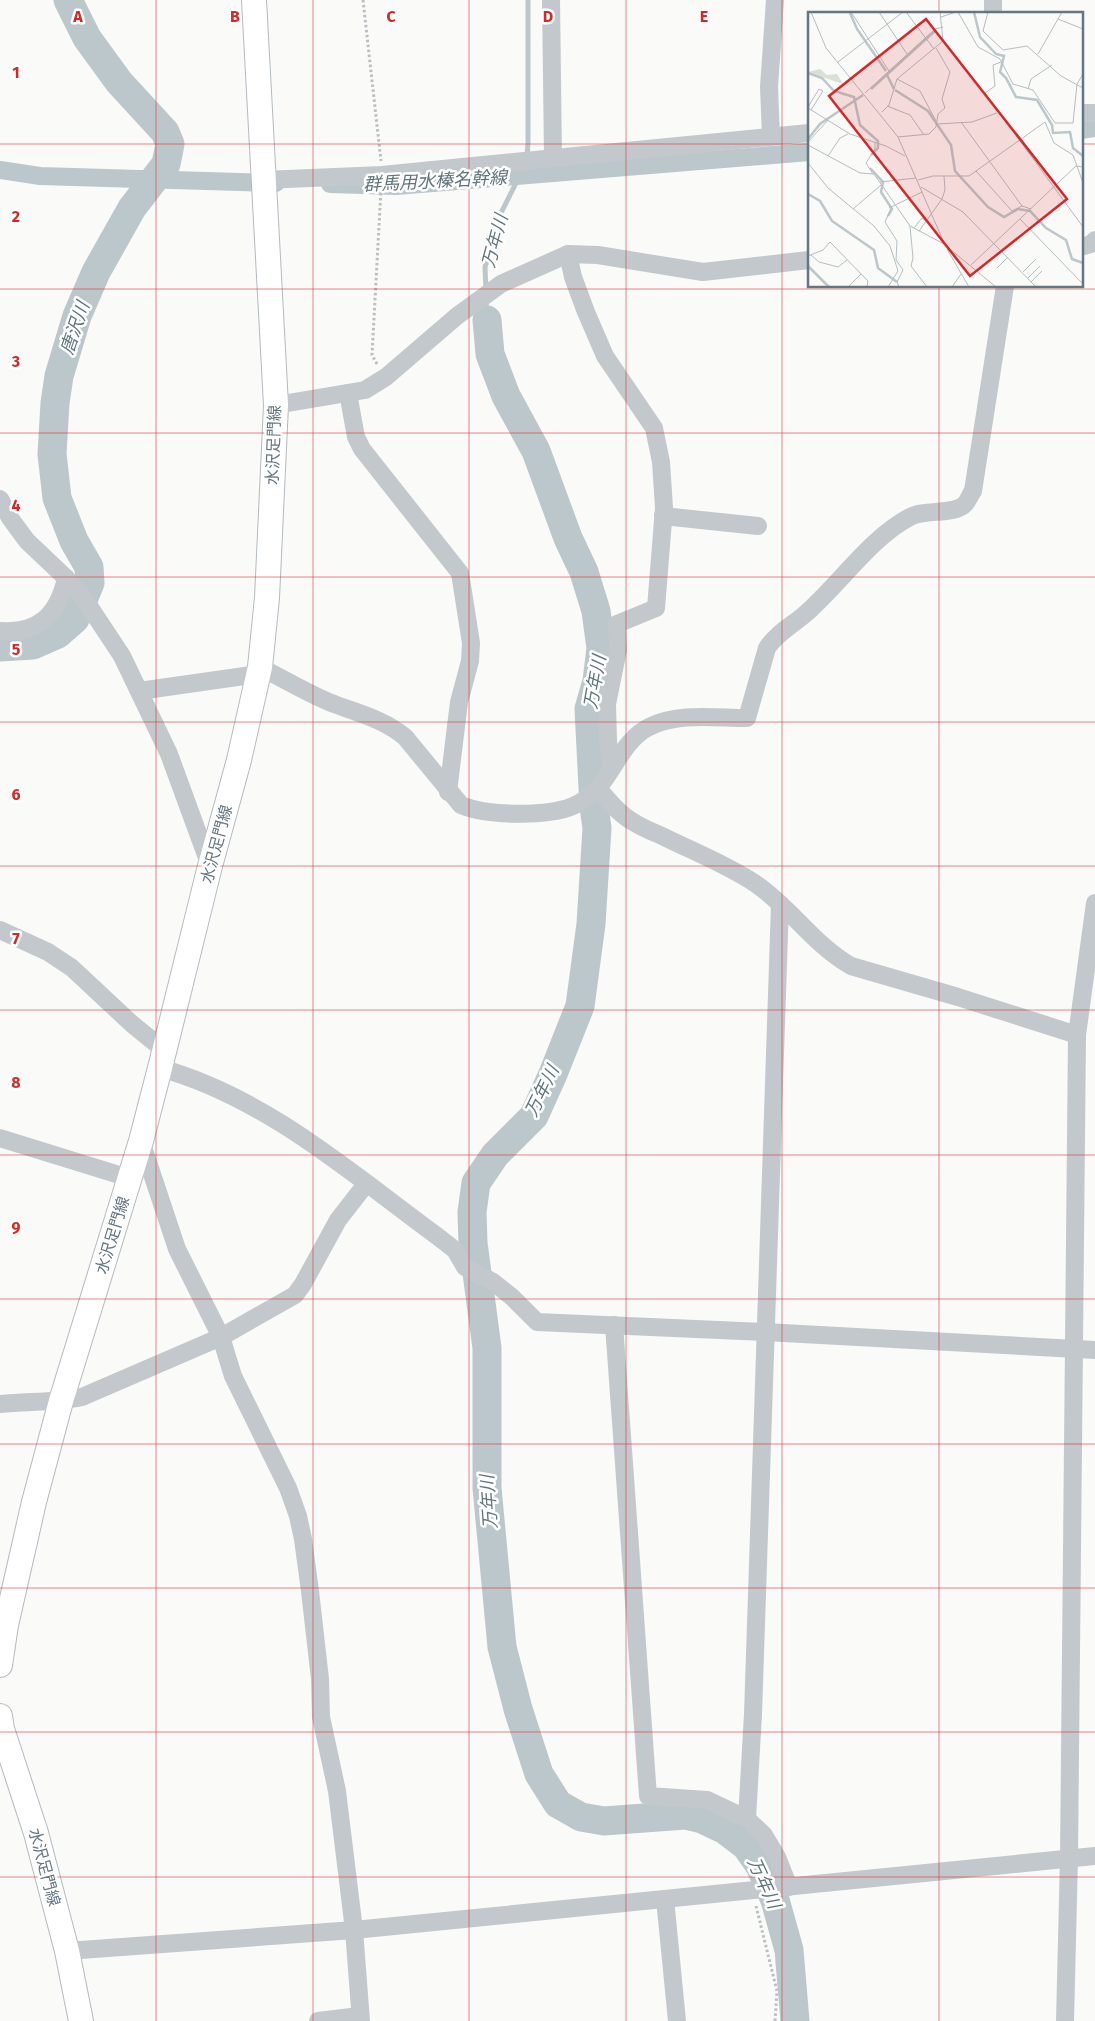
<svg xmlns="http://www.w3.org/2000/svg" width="1095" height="2021" viewBox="0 0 1095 2021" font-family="'Fira Sans','Noto Sans JP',sans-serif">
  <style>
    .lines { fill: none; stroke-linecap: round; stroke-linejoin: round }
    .stream { stroke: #bbc7cb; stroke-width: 5 }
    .canal { stroke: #bbc7cb; stroke-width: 18 }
    .river { stroke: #bbc7cb; stroke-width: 29 }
    .secondary-casing { stroke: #b3babf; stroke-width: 26 }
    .path { stroke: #bbbfc2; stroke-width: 3; stroke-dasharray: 2.5 2.5; stroke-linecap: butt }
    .street { stroke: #c3c8cc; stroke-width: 18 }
    .secondary { stroke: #fff; stroke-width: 24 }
    .grid { fill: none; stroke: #d62828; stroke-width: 1; stroke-opacity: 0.55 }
    .labels { text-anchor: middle; stroke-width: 5; stroke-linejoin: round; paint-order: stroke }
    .street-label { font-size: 16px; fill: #657683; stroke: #fff }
    .water-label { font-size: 18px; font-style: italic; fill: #60757c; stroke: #fff }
    .inset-river { fill: none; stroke: #bbc7cb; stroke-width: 2.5 }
    .inset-road { fill: none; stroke: #b5bdc2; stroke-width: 1 }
    .view { fill: #d62828; fill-opacity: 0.15; stroke: #d62828; stroke-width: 2.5 }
    .inset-edge { fill: none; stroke: #657683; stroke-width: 2.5 }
    .grid-label { font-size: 16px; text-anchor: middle; font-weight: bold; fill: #d62828; stroke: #fff; stroke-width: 5; stroke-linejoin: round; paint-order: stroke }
  </style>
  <rect width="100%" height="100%" fill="#fafaf8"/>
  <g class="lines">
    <g class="stream">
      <path d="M527 157 528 143V0"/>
      <path d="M486 291 485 267 502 211 525 165"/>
      <path d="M486 299 487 320"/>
    </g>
    <g class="canal">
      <path d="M1081 130 1095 128"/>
      <path d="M0 170 40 176 276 183"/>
      <path d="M330 184 396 186 809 152"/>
    </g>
    <g class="river">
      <path d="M487 320 490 354 506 396 536 451 568 538 584 572 596 611 601 648 597 681 589 709 594 807 597 828 591 924 580 1006 553 1074 534 1116 495 1155 476 1183 472 1212 473 1243 487 1348V1488L502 1647 518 1709 539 1774 558 1804 581 1817 604 1821 685 1815 702 1819 725 1830 746 1846 760 1866 775 1900 789 1950 795 2021"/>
      <path d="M0 647 33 645 58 634 75 619 90 583 89 567 74 541 57 498 52 454 55 403 59 376 77 316 96 272 132 208 166 164 170 144 165 132 119 82 87 38 68 0"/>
    </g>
    <g class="secondary-casing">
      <g id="secondary">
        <path d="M0 1665 6 1625 34 1502 61 1401 141 1141 160 1068 210 866 239 760 260 667 267 598 276 405 254 0"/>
        <path d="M0 1716 2 1729 36 1833 67 1951 81 2021"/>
      </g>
    </g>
    <g class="path">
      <path d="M363 0 381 161"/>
      <path d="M377 364 372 355 381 189"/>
      <path d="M756 1906 777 1991 775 2021"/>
    </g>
    <g class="street">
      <path d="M551 0 553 158"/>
      <path d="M993 0V14"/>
      <path d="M1081 113H1095"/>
      <path d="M771 136 769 87 775 0"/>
      <path d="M263 180 382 175 809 133"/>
      <path d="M1081 247 1091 244 1095 240"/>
      <path d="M568 254 573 277 586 312 605 356 654 428 661 462 664 508 656 608 617 624 618 650 607 704 608 741 611 768"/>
      <path d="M348 393 356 437 362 449 460 573 471 643 470 661 459 702 448 792"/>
      <path d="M276 405 365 390 386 377 457 316 501 284 568 254 598 255 703 272 809 260"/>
      <path d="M0 499 10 518 27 541 66 578 83 597 122 656 169 754 210 866"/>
      <path d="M663 516 758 526"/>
      <path d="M0 631C38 634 58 615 66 578"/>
      <path d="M260 667C282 678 305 692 329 702 356 713 382 718 405 737L461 805C487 816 547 817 573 806 582 802 592 795 598 788 615 768 625 739 649 727 677 712 716 718 747 718L767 648C776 634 791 626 804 615 838 586 871 537 910 517 924 509 955 515 965 504 968 501 970 495 973 491L1005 286"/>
      <path d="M139 691 258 674"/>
      <path d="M598 788C607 799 617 812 630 820 639 826 650 831 660 835 692 851 726 864 756 884 791 908 814 945 851 966L958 997 1077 1035"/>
      <path d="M0 930 48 952 72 968 132 1024 164 1050"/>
      <path d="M160 1068C265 1097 351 1173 437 1236L455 1250 465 1267 493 1282 512 1297 537 1322 765 1332 1095 1350"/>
      <path d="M0 1138 129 1178"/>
      <path d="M141 1141 177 1249 221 1337 233 1376 288 1488 298 1516 303 1539 310 1591 320 1679 321 1717 337 1791 354 1930 361 2021"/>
      <path d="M614 1325 648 1796 707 1800 747 1819 764 1835 777 1857 789 1887"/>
      <path d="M0 1404C28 1401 55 1403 82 1397L221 1337 295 1295 303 1284 338 1220 366 1184"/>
      <path d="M747 1819 753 1714 780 904"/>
      <path d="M665 1899 677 2021"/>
      <path d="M67 1951 354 1930 1095 1856"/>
      <path d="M318 2021 360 2016"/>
      <path d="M1065 2021 1069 1858 1077 1035 1095 903"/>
    </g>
    <use href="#secondary" class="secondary"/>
  </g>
  <path class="grid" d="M156 0V2021M313 0V2021M469 0V2021M626 0V2021M782 0V2021M939 0V14M0 144H809M1081 144H1095M939 286V2021M0 289H1095M0 433H1095M0 577H1095M0 722H1095M0 866H1095M0 1010H1095M0 1155H1095M0 1299H1095M0 1444H1095M0 1588H1095M0 1732H1095M0 1877H1095"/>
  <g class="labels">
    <g class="street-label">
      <text transform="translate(273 445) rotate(-88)" y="6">水沢足門線</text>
      <text transform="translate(216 844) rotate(-75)" y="6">水沢足門線</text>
      <text transform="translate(112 1235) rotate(-73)" y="6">水沢足門線</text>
      <text transform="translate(45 1867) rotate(75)" y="6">水沢足門線</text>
    </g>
    <g class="water-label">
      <text transform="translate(435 181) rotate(-3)" y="6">群馬用水榛名幹線</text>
      <text transform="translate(495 241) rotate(-75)" y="6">万年川</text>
      <text transform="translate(75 328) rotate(-71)" y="6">唐沢川</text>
      <text transform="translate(595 682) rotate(-80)" y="6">万年川</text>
      <text transform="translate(542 1091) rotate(-64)" y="6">万年川</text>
      <text transform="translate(489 1502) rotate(-94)" y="6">万年川</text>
      <text transform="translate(764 1883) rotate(65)" y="6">万年川</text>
    </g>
  </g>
  <g transform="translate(808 12)">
    <rect width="275" height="275" fill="#fafaf8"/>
    <path d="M12 57 19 63 29 62 35 72 0 60Z" fill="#dadfd7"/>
    <path class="inset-river" d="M166 0 172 25 188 42 196 44 192 60 198 66 208 85 229 88 244 113 245 121 262 120 265 136 275 144M42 1 49 17 78 59M0 61 14 66 26 79 46 85 52 113 70 129V136L63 143M79 63 86 77M63 77 128 18M87 78 120 99 143 133 147 159 180 195 196 205 210 197 222 199 238 216 258 228 264 247 275 251M0 127 12 112 55 83M62 156 75 170 73 180 84 197 80 204M0 182 12 189 24 209 66 238 70 256 89 270M0 254 21 275"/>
    <path class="inset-road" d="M3 0 18 36 90 125 137 233 188 275M43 0 81 59M71 0 99 42M98 0 126 37M150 0 170 35 192 47 205 72 225 78 247 111H265L269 72 275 62M180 0 175 19 195 38 219 34 253 64 275 76M133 5 148 0M250 7 275 17M230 42 254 0M30 50 95 0M193 50 185 53 187 74 177 81 275 215M89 67 112 79 128 109M220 77 223 67 244 53M57 81 127 17 135 15M79 94 102 103 116 123M0 95 11 77 15 79 3 98M0 96 42 122 78 134 97 144M74 100 81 93 89 67 135 29 132 0M153 110 214 194M129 112 164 110 189 101M90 125 121 122 128 115 130 102 137 96 134 87 142 60 128 36M0 130 20 108M0 133 52 161 66 162 102 214 136 232M20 144 32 126 40 122M0 151 20 176 66 214 82 234 90 259 80 275M168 159 204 199 214 194 223 197M65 162 58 151 67 137V130M110 168 125 164H161L237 110 246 131 265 143 275 171M72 170 108 166M113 175 155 200 228 275M84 194 77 210 89 229 88 248 95 258 89 270 91 275M81 196 114 180M45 197 73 173M212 207 275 272M102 214 105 246 103 254 119 275M106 216 114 206 118 209M111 219 134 187 137 178 136 164M139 237 161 275M3 243 11 250 30 255 39 248M0 244 15 238 22 230 60 269 59 275M163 253 268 154 275 155M189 256 200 245M215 260 228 247M220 266 232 254M223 270 234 259M40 275 53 262M144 275 153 262"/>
    <path class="view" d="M118 7 259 187 162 264 21 84Z"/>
    <rect width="275" height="275" class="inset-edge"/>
  </g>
  <g class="grid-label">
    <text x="78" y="22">A</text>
    <text x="235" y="22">B</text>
    <text x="391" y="22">C</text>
    <text x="548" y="22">D</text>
    <text x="704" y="22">E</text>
    <text x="16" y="78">1</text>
    <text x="16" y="222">2</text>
    <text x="16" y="367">3</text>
    <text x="16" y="511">4</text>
    <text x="16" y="655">5</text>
    <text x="16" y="800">6</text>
    <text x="16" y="944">7</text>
    <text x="16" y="1088">8</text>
    <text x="16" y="1233">9</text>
  </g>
</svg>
